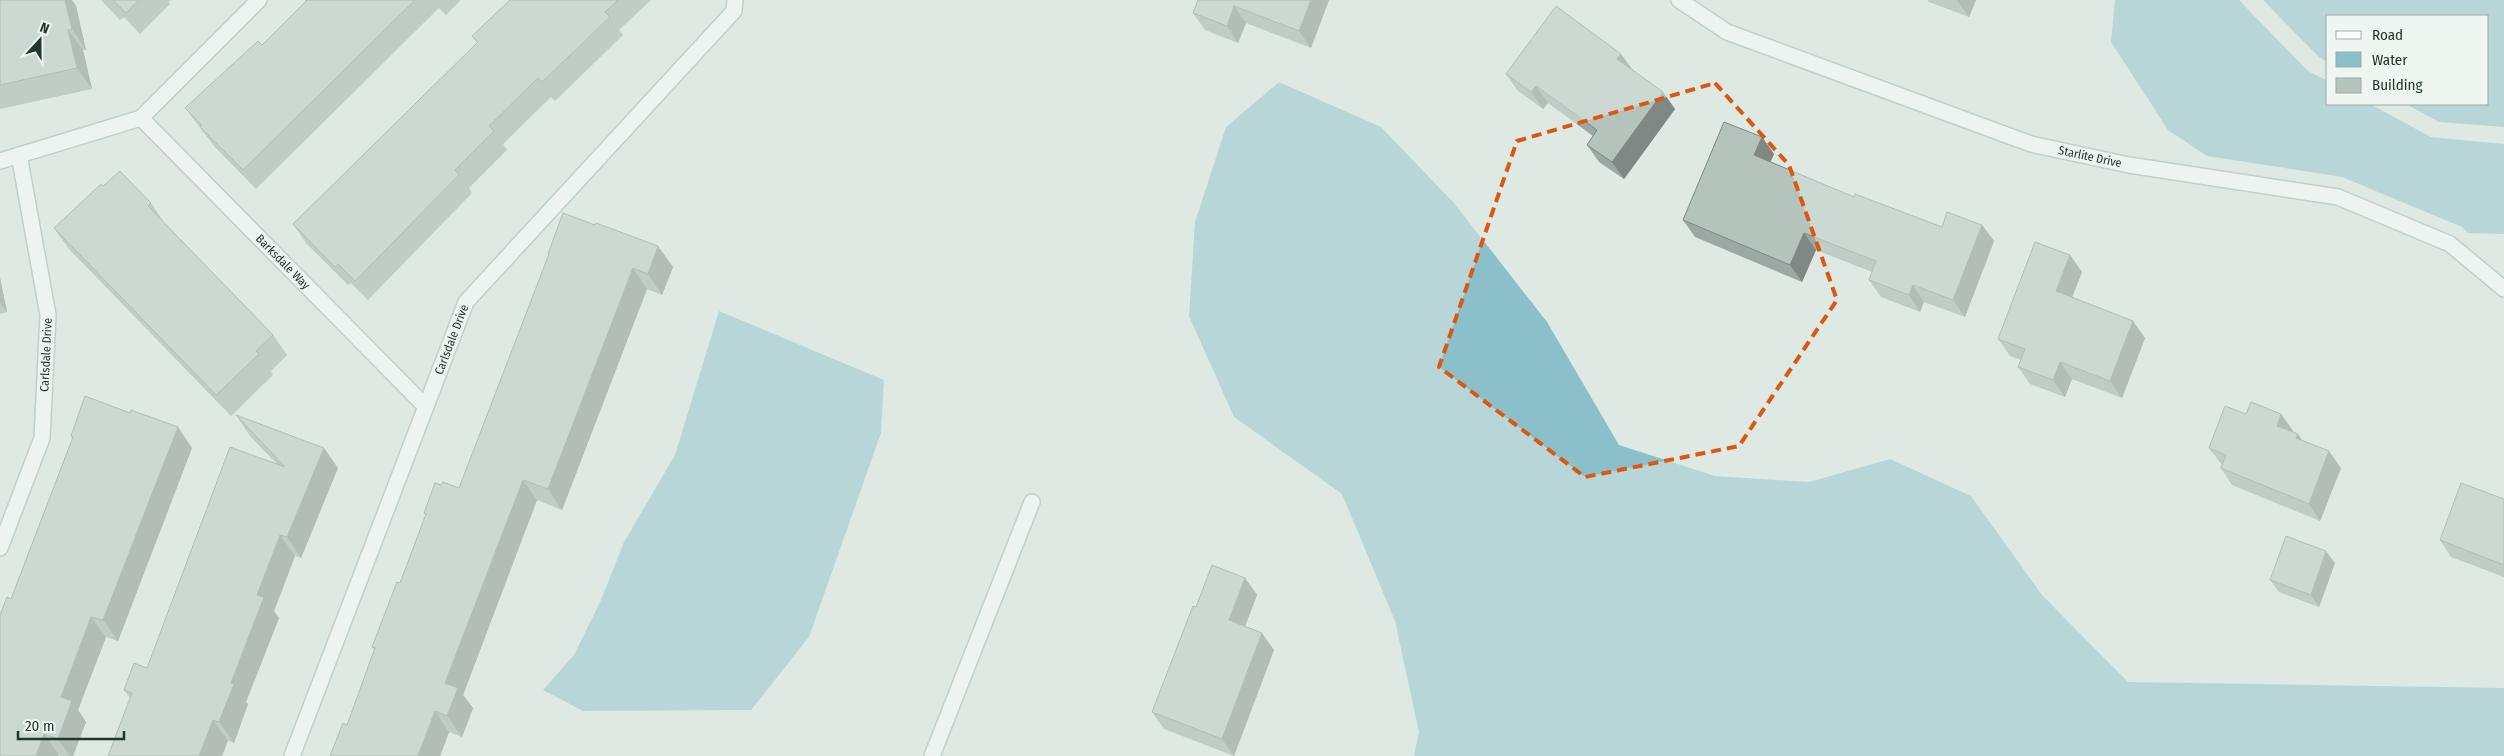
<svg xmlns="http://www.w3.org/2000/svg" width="2504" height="756" viewBox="0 0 2504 756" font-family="'Fira Sans Condensed',sans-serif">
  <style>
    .water { fill: #8bbfc9 }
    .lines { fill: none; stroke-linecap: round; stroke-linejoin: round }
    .minor-casing { stroke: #a3b0ab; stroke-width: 18 }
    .minor { stroke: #fff; stroke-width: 15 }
    .wall { fill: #9ca8a3 }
    .shaded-wall { fill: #7f8884 }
    .building { fill: #b5c3bd; stroke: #7f8884 }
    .marked { fill: none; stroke: #de570e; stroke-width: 4; stroke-dasharray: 10 6; stroke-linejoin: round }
    .labels { text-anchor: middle; stroke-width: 4; stroke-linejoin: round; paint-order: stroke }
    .street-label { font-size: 12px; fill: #223731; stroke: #eff6f2 }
  </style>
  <rect width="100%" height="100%" fill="#dfe9e4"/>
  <g class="water">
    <path d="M2115 0H2239L2308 71 2328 81V104H2370L2431 137 2504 144V234L2468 233 2462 227 2342 177 2207 156 2168 130 2111 42Z"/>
    <path d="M2263 0H2504V127L2439 122 2406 104H2488V16H2328V62L2319 57Z"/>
    <path d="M1279 82 1381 127 1454 203 1547 322 1619 445 1715 476 1809 482 1890 459 1971 496 2042 595 2128 682 2504 688V756H1414L1419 732 1395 621 1342 494 1234 417 1189 316 1195 222 1226 127Z"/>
    <path d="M719 311 884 380 881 433 809 637 751 710 583 711 543 690 574 655 601 600 624 542 675 455Z"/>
  </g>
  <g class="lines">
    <g class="minor-casing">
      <g id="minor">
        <path id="s1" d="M1679 0 1727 32 2031 144 2129 165 2338 197 2450 244 2504 289"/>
        <path id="s2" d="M141 118 426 407"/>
        <path d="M0 161 141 118 259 0"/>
        <path id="s3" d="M0 548 42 438 48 315 19 155"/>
        <path id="s4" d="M292 756 466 302 734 11 735 0"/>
        <path d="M932 756 1032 502"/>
      </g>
    </g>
    <use href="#minor" class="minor"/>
  </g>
  <g class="wall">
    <path d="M0 0 76 6 86 50H83L92 89 0 109Z"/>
    <path d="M101 0H171L169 2 170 4 140 34 124 17 120 20Z"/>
    <path d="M305 0H461L446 15 439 8 256 189 214 146 185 108 262 45 306 1Z"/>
    <path d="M510 0H651L619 30 623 35 555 101 551 97 503 144 507 150 469 188 472 193 368 300 351 283 348 285 306 243 293 224 477 43 472 36Z"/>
    <path d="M1198 0H1329L1311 48 1246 23 1238 43 1205 30 1193 13Z"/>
    <path d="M1927 0H1976L1969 17 1929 2Z"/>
    <path d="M1621 54 1632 69 1675 109 1624 179 1599 162 1587 145 1593 136 1548 103 1543 109 1518 91 1506 74Z"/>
    <path d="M1762 137 1774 154 1770 162 1854 197 1942 227 1982 225 1994 241 1965 317 1924 302 1920 312 1881 297 1869 280 1872 272 1816 250 1802 282 1695 237 1683 220Z"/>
    <path d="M103 186 151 203 165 224 273 335 287 355 271 371 273 375 231 416 69 249 54 228Z"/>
    <path d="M548 254 673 267 662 295 647 289 562 510 537 500 463 695 473 708 462 737 449 732 440 756H330L347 725 374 650 372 647 400 583 426 516 424 513 441 485 459 488 549 256Z"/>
    <path d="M2070 255 2082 272 2072 297 2145 338 2122 398 2072 379 2065 397 2030 384 2018 367 2021 360 2010 356 1998 339Z"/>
    <path d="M0 278 7 312 0 314Z"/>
    <path d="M2246 414H2281L2293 431V432L2298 434 2302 441 2341 468 2320 521 2232 485 2221 468 2222 465 2209 448Z"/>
    <path d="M236 415 338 468 301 558 295 556 274 611 279 618 246 702 248 704 234 743 130 698 124 690 147 668 277 464 250 436Z"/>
    <path d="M71 436 192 448 118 641 106 637 78 710 86 722 73 756H62L59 755 0 756 11 599 72 439Z"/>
    <path d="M2504 499V577L2451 557 2440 540Z"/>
    <path d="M2335 563 2319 607 2279 592 2270 580Z"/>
    <path d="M1245 578 1257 595 1245 626 1274 650 1234 756 1164 729 1152 712 1196 607Z"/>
  </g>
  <g class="shaded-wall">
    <path d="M65 0H72L76 6 86 50 72 29Z"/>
    <path d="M1311 0H1329L1311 48 1299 31Z"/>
    <path d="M1958 0H1976L1969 17 1957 0Z"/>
    <path d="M1234 6 1246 23 1238 43 1227 26Z"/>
    <path d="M68 30 83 50 92 89 77 68Z"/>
    <path d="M1621 54 1633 71 1617 59Z"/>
    <path d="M1536 86 1548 103 1543 109 1531 92Z"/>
    <path d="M1663 92 1675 109 1624 179 1612 162Z"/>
    <path d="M1762 137 1774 154 1766 172 1754 155Z"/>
    <path d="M1982 225 1994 241 1965 317 1953 300Z"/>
    <path d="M1804 233 1816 250 1802 282 1790 265Z"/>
    <path d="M658 246 673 267 662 295 648 274Z"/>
    <path d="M2070 255 2082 272 2068 308 2056 291Z"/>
    <path d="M633 268 647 289 562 510 548 489Z"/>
    <path d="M0 278 7 312 0 302Z"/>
    <path d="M1913 285 1924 302 1920 312 1909 295Z"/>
    <path d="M2133 321 2145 338 2122 398 2110 381Z"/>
    <path d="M2060 362 2072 379 2065 397 2053 380Z"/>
    <path d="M2281 414 2293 431 2288 443 2277 426Z"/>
    <path d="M178 427 192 448 118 641 103 620Z"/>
    <path d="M2298 434 2309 451 2296 438Z"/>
    <path d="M324 448 338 468 301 558 287 537Z"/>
    <path d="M2329 451 2341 468 2320 521 2309 504Z"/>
    <path d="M523 480 537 500 463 695 473 708 462 737 447 716 445 683Z"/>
    <path d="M280 535 295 556 274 611 279 618 246 702 248 704 234 743 219 722 257 595Z"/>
    <path d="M2326 551 2335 563 2319 607 2311 595Z"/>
    <path d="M1245 578 1257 595 1241 637 1229 620Z"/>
    <path d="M91 617 106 637 78 710 86 722 73 756H70L58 739 61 697Z"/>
    <path d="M1262 633 1274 650 1234 756 1222 739Z"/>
    <path d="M435 711 449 732 440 756H418Z"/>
    <path d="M213 720 228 741 222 756H199Z"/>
    <path d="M44 734 59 755 58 756H36Z"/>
  </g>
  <g class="building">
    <path d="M0 0H65L72 29 68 30 77 68 0 85Z"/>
    <path d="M113 0H139L126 13Z"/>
    <path d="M306 0H415L243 170 200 127 202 125 185 108 258 41 262 45 306 1Z"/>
    <path d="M510 0H618L605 12 610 17 542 82 538 78 489 126 494 131 455 170 459 175 355 281 338 264 335 267 293 224 478 42 472 36Z"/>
    <path d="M1198 0H1311L1299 31 1234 6 1227 26 1193 13Z"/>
    <path d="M1556 6 1621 54 1617 59 1663 92 1612 162 1587 145 1597 130 1536 86 1531 92 1506 74Z"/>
    <path d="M1724 122 1762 137 1754 155 1854 197 1855 194 1942 227 1947 212 1982 225 1953 300 1913 285 1909 295 1869 280 1876 261 1804 233 1790 265 1683 220Z"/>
    <path d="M120 171 151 203 148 206 273 335 256 351 259 354 216 395 54 228 101 184 103 186Z"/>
    <path d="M563 213 595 225 596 223 658 246 648 274 633 268 548 489 523 480 445 683 458 688 447 716 435 711 418 756H330L343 723 347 725 375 648 372 647 397 582 400 583 426 514 424 513 435 483 441 485 443 482 459 488 549 254H548Z"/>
    <path d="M2035 242 2070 255 2056 291 2133 321 2110 381 2060 362 2053 380 2018 367 2025 349 1998 339Z"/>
    <path d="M85 396 130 413 131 410 178 427 103 620 91 617 61 697 72 701 58 739 44 734 36 756H0V615L7 597 11 599 73 437 71 436Z"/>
    <path d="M2251 402 2281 414 2277 426 2298 434 2296 438 2329 451 2309 504 2221 468 2226 455 2209 448 2225 406 2246 414Z"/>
    <path d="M236 415 324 448 287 537 280 535 257 595 264 597 231 683 234 684 219 722 213 720 199 756H108L132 693 124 690 134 663 147 668 230 447 285 467Z"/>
    <path d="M2461 483 2504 499V565L2440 540Z"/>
    <path d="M2286 536 2326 551 2311 595 2270 580Z"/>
    <path d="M1212 565 1245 578 1229 620 1262 633 1222 739 1152 712 1193 606 1196 607Z"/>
  </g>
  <path d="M0 0H2504V756H0ZM1715 83 1789 165 1837 300 1739 446 1585 477 1439 367 1517 141Z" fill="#dfe9e4" fill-opacity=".55" fill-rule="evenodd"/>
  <path class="marked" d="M1715 83 1789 165 1837 300 1739 446 1585 477 1439 367 1517 141Z"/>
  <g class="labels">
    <g class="street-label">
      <text dy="4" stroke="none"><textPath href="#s1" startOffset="442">Starlite Drive</textPath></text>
      <text dy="4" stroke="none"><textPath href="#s2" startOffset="202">Barksdale Way</textPath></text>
      <text dy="4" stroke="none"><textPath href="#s4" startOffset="446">Carlsdale Drive</textPath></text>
      <text dy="4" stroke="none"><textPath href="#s3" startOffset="201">Carlsdale Drive</textPath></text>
    </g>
  </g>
  <rect x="2326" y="15" width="162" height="90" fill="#eff6f2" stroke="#9daaa5"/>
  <rect x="2336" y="31" width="25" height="8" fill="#ffffff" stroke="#9daaa5"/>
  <text x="2372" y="40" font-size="15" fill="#223731">Road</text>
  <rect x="2336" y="52" width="25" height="15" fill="#8bbfc9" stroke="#9daaa5"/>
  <text x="2372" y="65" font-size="15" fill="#223731">Water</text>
  <rect x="2336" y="78" width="25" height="15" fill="#b5c3bd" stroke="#9daaa5"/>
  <text x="2372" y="90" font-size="15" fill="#223731">Building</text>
  <g transform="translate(40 40) rotate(21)" stroke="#eff6f2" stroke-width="4" paint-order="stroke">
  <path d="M0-4L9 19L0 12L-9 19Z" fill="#223731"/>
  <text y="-8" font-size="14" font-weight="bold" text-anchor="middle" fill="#223731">N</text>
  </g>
  <path d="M18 731v8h106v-8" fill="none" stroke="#223731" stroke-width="2.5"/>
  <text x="25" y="731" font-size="15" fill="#223731" stroke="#eff6f2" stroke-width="4" paint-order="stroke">20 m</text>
</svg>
